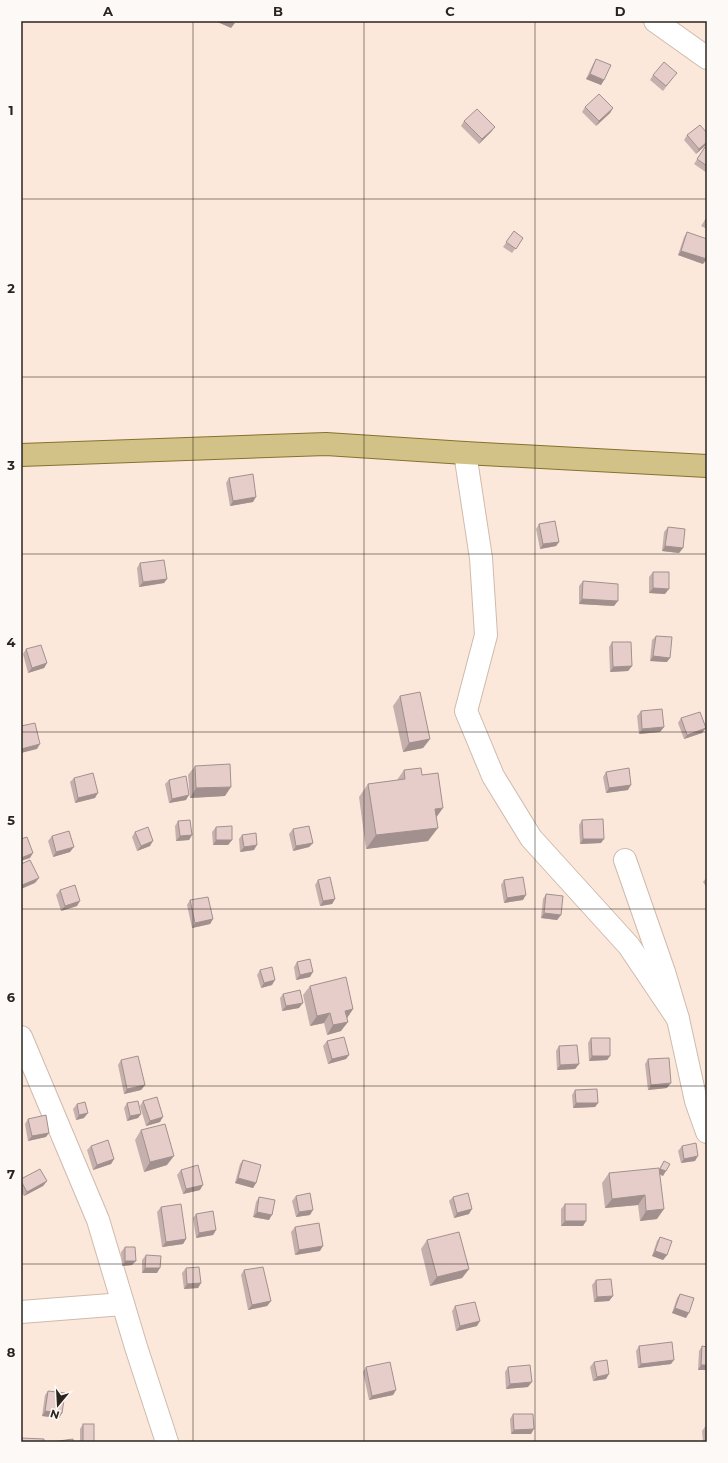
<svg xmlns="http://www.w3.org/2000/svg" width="728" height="1463" viewBox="0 0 728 1463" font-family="Montserrat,sans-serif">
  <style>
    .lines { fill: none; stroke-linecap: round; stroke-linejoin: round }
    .street-casing { stroke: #cebbad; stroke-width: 24 }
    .primary-casing { stroke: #85712f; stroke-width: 24 }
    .street { stroke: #fff; stroke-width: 22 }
    .primary { stroke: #d3c288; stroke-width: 22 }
    .wall { fill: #c6b0ae }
    .shaded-wall { fill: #a1908d }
    .building { fill: #e6cdca; stroke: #a1908d }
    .grid { fill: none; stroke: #2b241e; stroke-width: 1; stroke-opacity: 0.55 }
    .neatline { fill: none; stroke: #2b241e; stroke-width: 1.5 }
    .grid-label { font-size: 13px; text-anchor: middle; font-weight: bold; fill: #2b241e }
  </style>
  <rect width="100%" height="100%" fill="#fce8da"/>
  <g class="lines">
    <g class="street-casing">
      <g id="street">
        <path d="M655 21 707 58"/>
        <path d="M465 453 481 558 486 635 466 711 493 776 531 838 629 946 678 1019"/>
        <path d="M625 860 664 972 678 1019 696 1101 707 1132"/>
        <path d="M21 1037 98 1220 136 1347 167 1442"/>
        <path d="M21 1312 123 1304"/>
      </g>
    </g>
    <g class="primary-casing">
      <path id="primary" d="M21 455 326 444 465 453 707 466"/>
    </g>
    <use href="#street" class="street"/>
    <use href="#primary" class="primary"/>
  </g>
  <g class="wall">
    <path d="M596 59 604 80 601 85 586 79 593 64Z"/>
    <path d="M653 75 673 78 663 91 650 80Z"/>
    <path d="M585 107 613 108 610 113 596 126 582 112Z"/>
    <path d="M464 121 495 127 491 132 479 144 461 126Z"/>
    <path d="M687 135 707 144 696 154 684 140Z"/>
    <path d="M705 147 707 148V173L694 164Z"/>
    <path d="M707 217V229L701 226Z"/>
    <path d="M514 231 523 238 512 253 503 247Z"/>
    <path d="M687 232 703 264 678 255 684 237Z"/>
    <path d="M229 478 253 502 230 506 226 483Z"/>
    <path d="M539 524 559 542 556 546 540 549 536 529Z"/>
    <path d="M668 527 683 548 679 553 662 551 664 532Z"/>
    <path d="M140 563 167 579 164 583 139 587 137 568Z"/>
    <path d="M653 572 665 594 649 593V577Z"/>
    <path d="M583 581 614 606 579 604V586Z"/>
    <path d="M656 636 667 662 650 661 652 640Z"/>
    <path d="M612 642 632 666 628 671 610 672 609 647Z"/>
    <path d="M26 649 47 663 44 668 28 673 23 654Z"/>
    <path d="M400 696 430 739 423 748 403 752 393 706Z"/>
    <path d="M641 711 664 727 660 732 639 734 637 716Z"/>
    <path d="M681 718 702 733 684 739 678 723Z"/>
    <path d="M195 766 225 796 190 798 188 775Z"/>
    <path d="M404 770 422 775 436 817 428 841 366 849 359 797 368 784 397 780Z"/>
    <path d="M606 772 628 790 606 793 603 777Z"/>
    <path d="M74 778 95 798 75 803 70 782Z"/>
    <path d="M169 780 186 800 169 803 165 784Z"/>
    <path d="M582 820 601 843 580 844 579 825Z"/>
    <path d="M178 821 192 835 189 840 176 841 175 826Z"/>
    <path d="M216 827 232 840 228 845H213L212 832Z"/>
    <path d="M293 829 313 843 309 847 293 851 289 834Z"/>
    <path d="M135 832 150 846 137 851 132 837Z"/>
    <path d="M242 835 254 850 240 852 239 839Z"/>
    <path d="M52 836 70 852 53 857 48 841Z"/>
    <path d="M707 877V888L703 882Z"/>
    <path d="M318 880 335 899 332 904 320 906 315 885Z"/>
    <path d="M504 880 523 900 504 903 501 885Z"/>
    <path d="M60 890 77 906 61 911 56 895Z"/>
    <path d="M546 894 561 915 557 920 541 918 543 899Z"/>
    <path d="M190 900 213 919 210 924 192 928 187 905Z"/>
    <path d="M297 962 310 977 296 980 294 967Z"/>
    <path d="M260 970 272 985 261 988 257 975Z"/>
    <path d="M310 986 353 1009 347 1018 341 1031 327 1035 324 1023 310 1026 303 995Z"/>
    <path d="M283 994 299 1008 282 1011 280 998Z"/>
    <path d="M591 1038 610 1056 607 1060 589 1061 588 1043Z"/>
    <path d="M327 1041 349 1055 346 1059 328 1064 323 1046Z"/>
    <path d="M559 1046 579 1064 575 1069 557 1070 556 1051Z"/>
    <path d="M648 1059 667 1088 648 1090 645 1064Z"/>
    <path d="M121 1060 145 1085 141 1090 124 1094 118 1065Z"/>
    <path d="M575 1090 598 1103 595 1107 573 1108 572 1095Z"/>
    <path d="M143 1101 160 1122 146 1126 140 1106Z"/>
    <path d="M127 1103 141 1114 138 1118 127 1121 124 1108Z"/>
    <path d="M77 1104 84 1118 76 1120 73 1109Z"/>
    <path d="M28 1119 46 1137 28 1141 25 1124Z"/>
    <path d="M141 1130 167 1165 144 1172 135 1140Z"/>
    <path d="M91 1146 114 1159 111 1164 93 1170 87 1150Z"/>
    <path d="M682 1146 695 1161 681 1163 678 1151Z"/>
    <path d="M243 1160 256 1183 253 1188 235 1183 240 1164Z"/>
    <path d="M664 1161 663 1176 660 1174 657 1219 640 1221 638 1205 605 1208 602 1183 609 1173 659 1169Z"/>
    <path d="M181 1170 200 1190 183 1194 177 1175Z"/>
    <path d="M21 1179 47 1181 43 1186 24 1196 21 1191Z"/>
    <path d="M296 1196 310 1215 296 1217 292 1201Z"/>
    <path d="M259 1197 269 1220 253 1217 256 1202Z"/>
    <path d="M453 1197 469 1214 454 1218 449 1201Z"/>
    <path d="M565 1204 586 1221 583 1226H561V1209Z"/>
    <path d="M161 1207 186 1239 183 1244 162 1247 157 1212Z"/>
    <path d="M196 1214 216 1230 213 1235 196 1238 193 1218Z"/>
    <path d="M295 1227 320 1251 295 1255 291 1232Z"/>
    <path d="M660 1237 667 1255 663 1260 652 1256 657 1241Z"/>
    <path d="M427 1240 469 1269 462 1278 430 1286 421 1249Z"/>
    <path d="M125 1247 132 1265 122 1266 121 1252Z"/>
    <path d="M146 1255 157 1273H142V1260Z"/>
    <path d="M186 1268 201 1283 198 1288 184 1289 182 1273Z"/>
    <path d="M244 1270 271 1301 267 1306 248 1310 241 1275Z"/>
    <path d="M596 1280 613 1296 609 1301 594 1302 592 1285Z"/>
    <path d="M680 1294 686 1318 672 1313 677 1298Z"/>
    <path d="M455 1306 477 1326 456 1331 452 1311Z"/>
    <path d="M639 1346 671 1364 638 1368 636 1351Z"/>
    <path d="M702 1346 707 1370H698L699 1351Z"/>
    <path d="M594 1362 606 1379 593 1381 590 1367Z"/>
    <path d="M366 1367 396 1390 393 1395 369 1400 363 1372Z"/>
    <path d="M508 1367 528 1387 506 1389 505 1372Z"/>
    <path d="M48 1391 62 1413 59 1418 42 1416 45 1395Z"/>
    <path d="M513 1414 531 1434H511L510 1419Z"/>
    <path d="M83 1424 94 1442H80V1429Z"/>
    <path d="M707 1424V1442H703L702 1431Z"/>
  </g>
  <g class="shaded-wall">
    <path d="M215 21H230L235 23 231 28Z"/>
    <path d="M590 74 604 80 601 85 586 79Z"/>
    <path d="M613 108 610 113 596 126 599 121Z"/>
    <path d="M495 127 491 132 479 144 482 139Z"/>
    <path d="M707 142V144L696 154 699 149Z"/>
    <path d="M681 251 707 259 703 264 678 255Z"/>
    <path d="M256 497 253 502 230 506 233 501Z"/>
    <path d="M559 542 556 546 540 549 543 544Z"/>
    <path d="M665 546 683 548 679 553 662 551Z"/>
    <path d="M167 579 164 583 139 587 143 582Z"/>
    <path d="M653 588 669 589 665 594 649 593Z"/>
    <path d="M582 599 618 601 614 606 579 604Z"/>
    <path d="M653 656 670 658 667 662 650 661Z"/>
    <path d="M47 663 44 668 28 673 32 668Z"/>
    <path d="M632 666 628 671 610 672 613 667Z"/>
    <path d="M664 727 660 732 639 734 642 729Z"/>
    <path d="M706 728 702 733 684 739 687 735Z"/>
    <path d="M430 739 423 748 403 752 409 743Z"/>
    <path d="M40 744 37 749 21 753V749Z"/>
    <path d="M631 785 628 790 606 793 609 788Z"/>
    <path d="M231 787 225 796 190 798 196 788Z"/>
    <path d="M98 793 95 798 75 803 78 798Z"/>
    <path d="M189 795 186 800 169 803 172 799Z"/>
    <path d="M443 808 433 822 435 809Z"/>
    <path d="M438 828 428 841 366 849 376 835Z"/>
    <path d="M192 835 189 840 176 841 180 836Z"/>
    <path d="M583 839H604L601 843 580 844Z"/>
    <path d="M216 840H232L228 845H213Z"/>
    <path d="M153 841 150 846 137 851 141 846Z"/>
    <path d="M313 843 309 847 293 851 296 846Z"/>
    <path d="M257 845 254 850 240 852 244 847Z"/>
    <path d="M74 847 70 852 53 857 56 852Z"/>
    <path d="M33 853 30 858 21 861V858Z"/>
    <path d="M39 878 35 883 21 889V887L22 885Z"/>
    <path d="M526 895 523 900 504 903 507 898Z"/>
    <path d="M335 899 332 904 320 906 323 901Z"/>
    <path d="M80 901 77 906 61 911 65 906Z"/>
    <path d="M544 913 561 915 557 920 541 918Z"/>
    <path d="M213 919 210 924 192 928 195 923Z"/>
    <path d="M313 972 310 977 296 980 300 975Z"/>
    <path d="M275 980 272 985 261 988 264 983Z"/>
    <path d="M303 1003 299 1008 282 1011 286 1006Z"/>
    <path d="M353 1009 347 1018 345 1011Z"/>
    <path d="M330 1013 324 1023 310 1026 317 1016Z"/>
    <path d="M348 1022 341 1031 327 1035 333 1025Z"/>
    <path d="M349 1055 346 1059 328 1064 332 1059Z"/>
    <path d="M592 1056H610L607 1060 589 1061Z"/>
    <path d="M579 1064 575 1069 557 1070 560 1065Z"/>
    <path d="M671 1083 667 1088 648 1090 651 1085Z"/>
    <path d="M145 1085 141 1090 124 1094 127 1089Z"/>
    <path d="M576 1103H598L595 1107 573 1108Z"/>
    <path d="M88 1113 84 1118 76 1120 79 1115Z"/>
    <path d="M141 1114 138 1118 127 1121 130 1116Z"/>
    <path d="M163 1117 160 1122 146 1126 150 1121Z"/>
    <path d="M49 1133 46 1137 28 1141 32 1136Z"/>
    <path d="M174 1156 167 1165 144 1172 150 1162Z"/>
    <path d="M698 1156 695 1161 681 1163 684 1159Z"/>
    <path d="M114 1159 111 1164 93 1170 97 1165Z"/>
    <path d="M660 1169 666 1171 663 1176 657 1173Z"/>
    <path d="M238 1178 256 1183 253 1188 235 1183Z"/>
    <path d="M47 1181 43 1186 24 1196 27 1192Z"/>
    <path d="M203 1185 200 1190 183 1194 186 1189Z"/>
    <path d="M645 1195 638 1205 605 1208 612 1199Z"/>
    <path d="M472 1209 469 1214 454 1218 457 1213Z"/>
    <path d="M664 1209 657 1219 640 1221 646 1211Z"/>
    <path d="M313 1210 310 1215 296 1217 299 1212Z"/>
    <path d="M257 1212 272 1215 269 1220 253 1217Z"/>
    <path d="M565 1221H586L583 1226H561Z"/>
    <path d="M216 1230 213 1235 196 1238 199 1233Z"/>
    <path d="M186 1239 183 1244 162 1247 166 1242Z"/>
    <path d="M323 1246 320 1251 295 1255 299 1250Z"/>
    <path d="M655 1251 667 1255 663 1260 652 1256Z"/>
    <path d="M125 1261H136L132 1265 122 1266Z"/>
    <path d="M145 1268H160L157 1273H142Z"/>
    <path d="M469 1269 462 1278 430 1286 437 1277Z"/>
    <path d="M201 1283 198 1288 184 1289 187 1284Z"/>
    <path d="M613 1296 609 1301 594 1302 597 1297Z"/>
    <path d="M271 1301 267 1306 248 1310 252 1305Z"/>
    <path d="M675 1308 689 1313 686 1318 672 1313Z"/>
    <path d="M480 1321 477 1326 456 1331 460 1326Z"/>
    <path d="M674 1360 671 1364 638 1368 641 1364Z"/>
    <path d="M701 1365H707V1370H698Z"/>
    <path d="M609 1374 606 1379 593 1381 597 1377Z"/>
    <path d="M532 1382 528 1387 506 1389 510 1384Z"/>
    <path d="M396 1390 393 1395 369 1400 372 1396Z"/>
    <path d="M45 1411 62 1413 59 1418 42 1416Z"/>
    <path d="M534 1429 531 1434H511L514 1430Z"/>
  </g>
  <g class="building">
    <path d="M596 59 611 65 604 80 590 74Z"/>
    <path d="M664 62 677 73 666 86 653 75Z"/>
    <path d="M599 94 613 108 599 121 585 107Z"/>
    <path d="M477 109 495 127 482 139 464 121Z"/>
    <path d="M700 125 707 133V142L699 149 687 135Z"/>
    <path d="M705 147 707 148V166L697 159Z"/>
    <path d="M707 218V222L705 221Z"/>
    <path d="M514 231 523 238 516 249 506 242Z"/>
    <path d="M687 232 707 239V259L681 251Z"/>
    <path d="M253 474 256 497 233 501 229 478Z"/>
    <path d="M555 521 559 542 543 544 539 524Z"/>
    <path d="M668 527 685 529 683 548 665 546Z"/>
    <path d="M164 560 167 579 143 582 140 563Z"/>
    <path d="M653 572H669V589L653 588Z"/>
    <path d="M583 581 618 584V601L582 599Z"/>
    <path d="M656 636 672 637 670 658 653 656Z"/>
    <path d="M612 642H631L632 666 613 667Z"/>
    <path d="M41 645 47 663 32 668 26 649Z"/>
    <path d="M420 692 430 739 409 743 400 696Z"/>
    <path d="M662 709 664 727 642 729 641 711Z"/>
    <path d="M700 712 706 728 687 735 681 718Z"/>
    <path d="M35 723 40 744 21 749V726Z"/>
    <path d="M230 764 231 787 196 788 195 766Z"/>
    <path d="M421 768 422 775 438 773 443 808 435 809 438 828 376 835 368 784 405 779 404 770Z"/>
    <path d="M629 768 631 785 609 788 606 772Z"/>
    <path d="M93 773 98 793 78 798 74 778Z"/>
    <path d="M186 776 189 795 172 799 169 780Z"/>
    <path d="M603 819 604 839H583L582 820Z"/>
    <path d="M190 820 192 835 180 836 178 821Z"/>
    <path d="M232 826V840H216V827Z"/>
    <path d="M309 826 313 843 296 846 293 829Z"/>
    <path d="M148 827 153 841 141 846 135 832Z"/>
    <path d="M69 831 74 847 56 852 52 836Z"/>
    <path d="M256 833 257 845 244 847 242 835Z"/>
    <path d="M27 837 33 853 21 858V839Z"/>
    <path d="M30 860 39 878 22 885 21 883V864Z"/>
    <path d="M330 877 335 899 323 901 318 880Z"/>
    <path d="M523 877 526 895 507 898 504 880Z"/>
    <path d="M75 885 80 901 65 906 60 890Z"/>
    <path d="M546 894 563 896 561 915 544 913Z"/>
    <path d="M208 897 213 919 195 923 190 900Z"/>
    <path d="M310 959 313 972 300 975 297 962Z"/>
    <path d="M272 967 275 980 264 983 260 970Z"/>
    <path d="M346 977 353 1009 345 1011 348 1022 333 1025 330 1013 317 1016 310 986Z"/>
    <path d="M300 990 303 1003 286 1006 283 994Z"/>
    <path d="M344 1037 349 1055 332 1059 327 1041Z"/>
    <path d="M591 1038H610V1056H592Z"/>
    <path d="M577 1045 579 1064 560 1065 559 1046Z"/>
    <path d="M138 1056 145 1085 127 1089 121 1060Z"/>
    <path d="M669 1058 671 1083 651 1085 648 1059Z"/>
    <path d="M597 1089 598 1103H576L575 1090Z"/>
    <path d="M157 1097 163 1117 150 1121 143 1101Z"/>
    <path d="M138 1101 141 1114 130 1116 127 1103Z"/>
    <path d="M85 1102 88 1113 79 1115 77 1104Z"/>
    <path d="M46 1115 49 1133 32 1136 28 1119Z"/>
    <path d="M165 1124 174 1156 150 1162 141 1130Z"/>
    <path d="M108 1140 114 1159 97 1165 91 1146Z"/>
    <path d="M696 1143 698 1156 684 1159 682 1146Z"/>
    <path d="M243 1160 261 1165 256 1183 238 1178Z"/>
    <path d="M664 1161 670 1164 666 1171 660 1169Z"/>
    <path d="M198 1165 203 1185 186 1189 181 1170Z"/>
    <path d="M659 1168 664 1209 646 1211 645 1195 612 1199 609 1173Z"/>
    <path d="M40 1169 47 1181 27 1192 21 1181V1179Z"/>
    <path d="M310 1193 313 1210 299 1212 296 1196Z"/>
    <path d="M468 1193 472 1209 457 1213 453 1197Z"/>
    <path d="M259 1197 275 1200 272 1215 257 1212Z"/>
    <path d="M181 1204 186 1239 166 1242 161 1207Z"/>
    <rect x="565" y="1204" width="21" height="17"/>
    <path d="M213 1211 216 1230 199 1233 196 1214Z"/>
    <path d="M319 1223 323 1246 299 1250 295 1227Z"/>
    <path d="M459 1232 469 1269 437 1277 427 1240Z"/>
    <path d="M660 1237 672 1241 667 1255 655 1251Z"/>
    <path d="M125 1247H135L136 1261H125Z"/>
    <path d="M146 1255 161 1256 160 1268H145Z"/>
    <path d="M199 1267 201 1283 187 1284 186 1268Z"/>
    <path d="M263 1267 271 1301 252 1305 244 1270Z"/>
    <path d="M611 1279 613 1296 597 1297 596 1280Z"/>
    <path d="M680 1294 694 1298 689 1313 675 1308Z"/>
    <path d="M475 1302 480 1321 460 1326 455 1306Z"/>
    <path d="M672 1342 674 1360 641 1364 639 1346Z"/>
    <path d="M702 1346 707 1347V1365H701Z"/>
    <path d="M607 1360 609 1374 597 1377 594 1362Z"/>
    <path d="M390 1362 396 1390 372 1396 366 1367Z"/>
    <path d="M530 1365 532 1382 510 1384 508 1367Z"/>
    <path d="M48 1391 65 1393 62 1413 45 1411Z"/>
    <path d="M513 1414H533L534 1429 514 1430Z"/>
    <rect x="83" y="1424" width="11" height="18"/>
    <path d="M22 1438 44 1439V1442H22Z"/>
    <path d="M73 1439V1442H52Z"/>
  </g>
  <path class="grid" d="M193 21V1442M364 21V1442M535 21V1442M21 199H707M21 377H707M21 554H707M21 732H707M21 909H707M21 1086H707M21 1264H707"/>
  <rect width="728" height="1463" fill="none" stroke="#fdf9f6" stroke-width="44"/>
  <g transform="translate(58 1405) rotate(198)" stroke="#fdf9f6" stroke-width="3" paint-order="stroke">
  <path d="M0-3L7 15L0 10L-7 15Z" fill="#2b241e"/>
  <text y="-6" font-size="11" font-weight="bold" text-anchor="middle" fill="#2b241e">N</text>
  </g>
  <rect x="22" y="22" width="684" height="1419" class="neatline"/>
  <g class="grid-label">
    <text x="108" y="16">A</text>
    <text x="278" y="16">B</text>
    <text x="450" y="16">C</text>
    <text x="620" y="16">D</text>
    <text x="11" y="115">1</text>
    <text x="11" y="293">2</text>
    <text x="11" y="470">3</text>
    <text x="11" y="647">4</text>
    <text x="11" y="825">5</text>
    <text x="11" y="1002">6</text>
    <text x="11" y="1179">7</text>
    <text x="11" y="1357">8</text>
  </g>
</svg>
